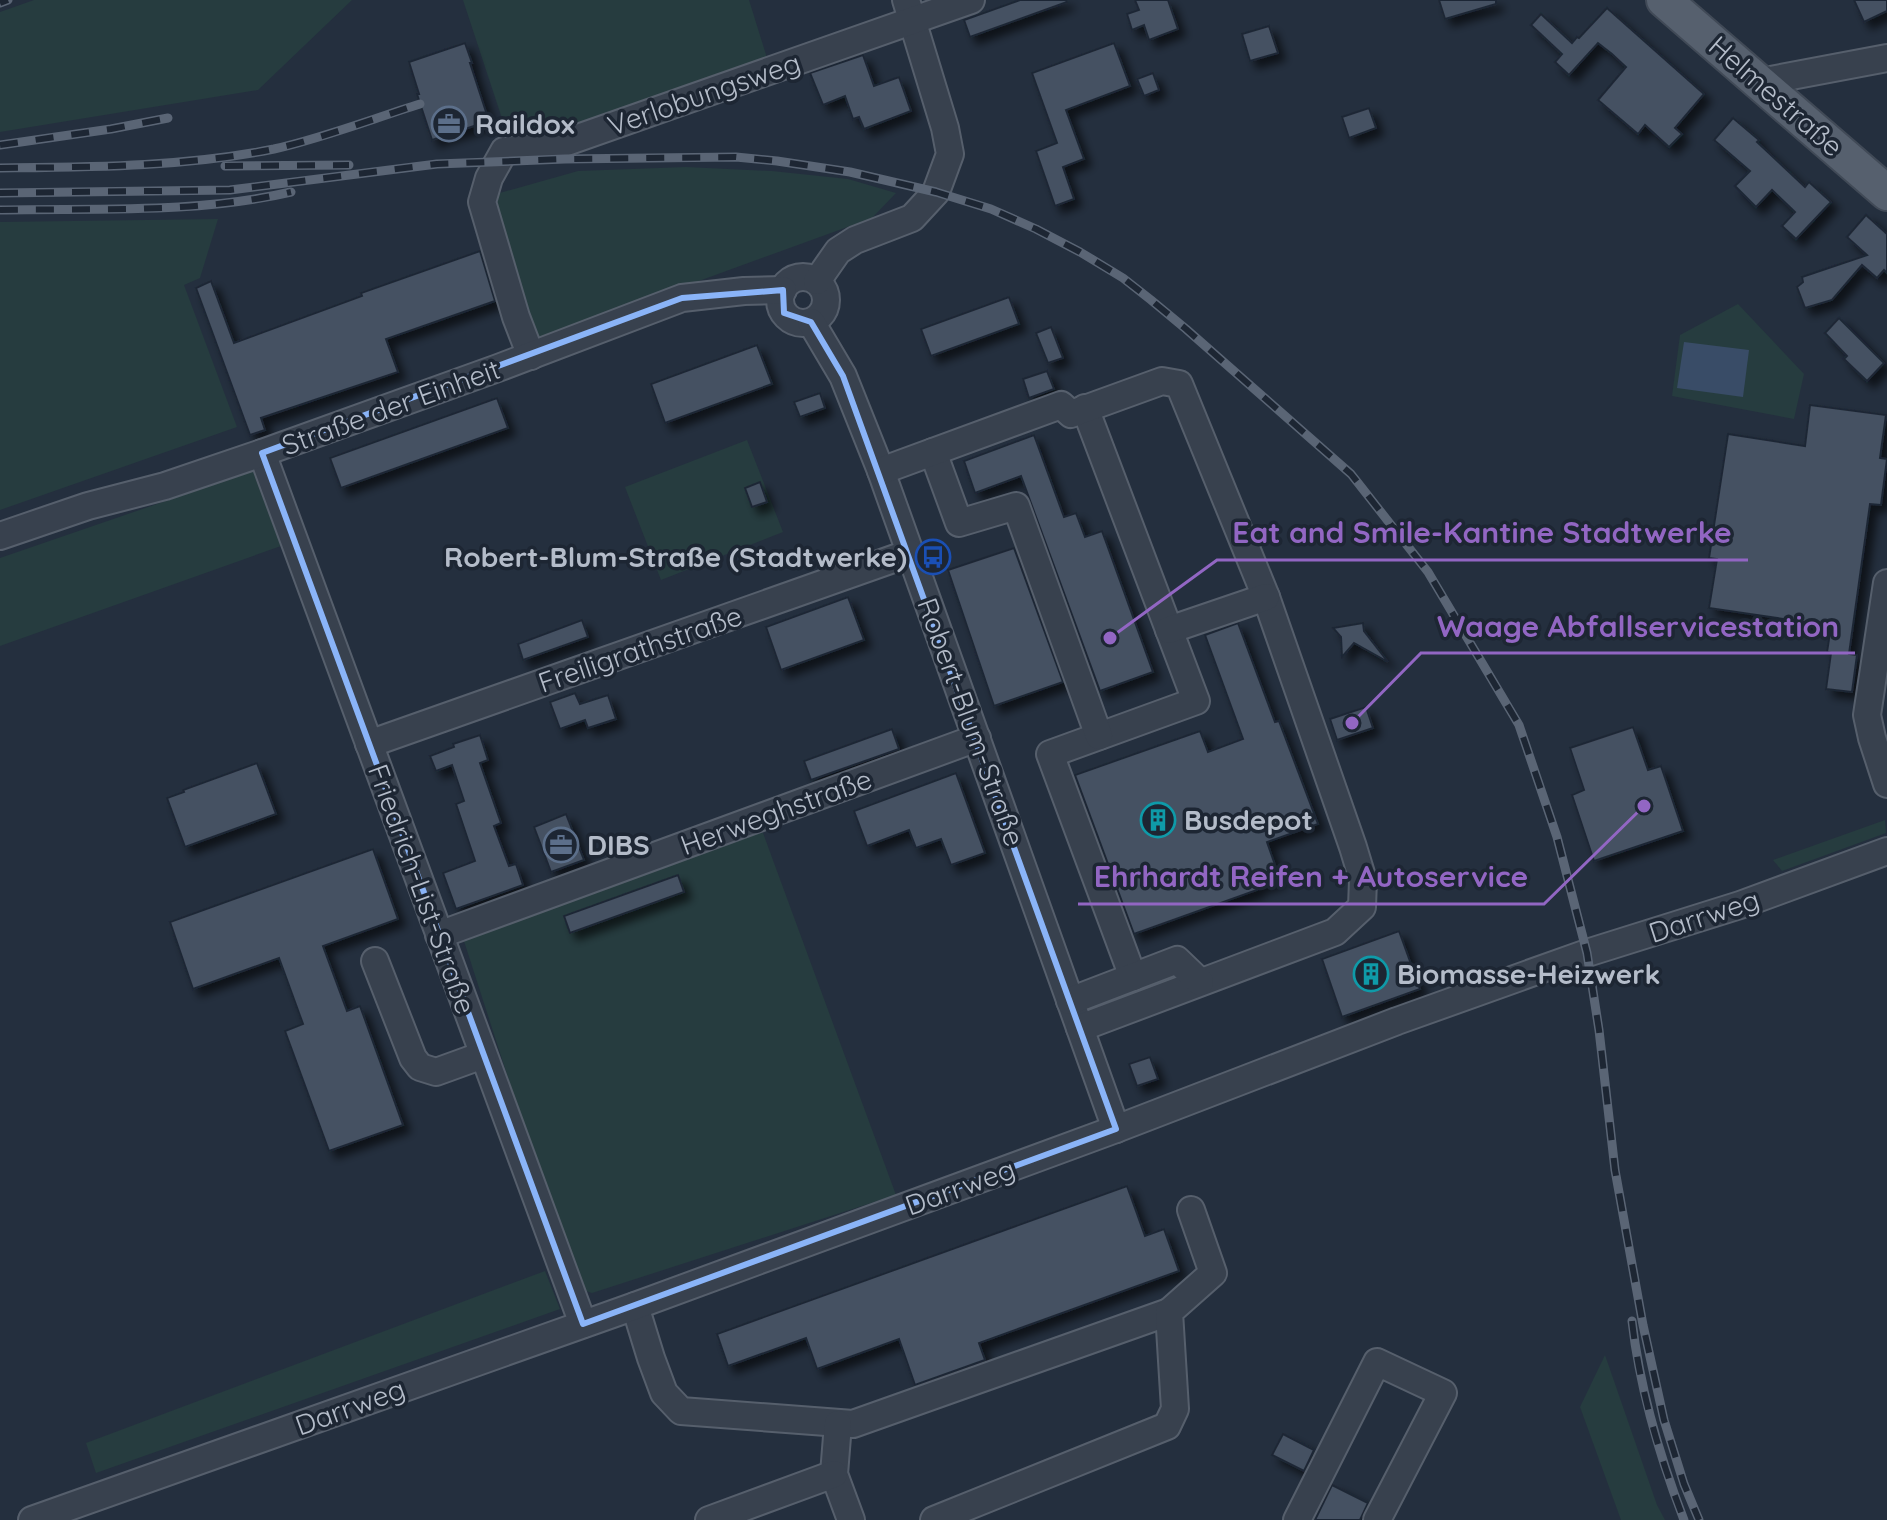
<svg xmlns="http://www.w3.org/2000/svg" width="1887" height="1520" viewBox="0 0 1887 1520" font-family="Quicksand,sans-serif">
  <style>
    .green { fill: #263c3f }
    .water { fill: #394c67 }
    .building { fill: #455162; stroke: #1f2835; stroke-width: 2; filter: url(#shadow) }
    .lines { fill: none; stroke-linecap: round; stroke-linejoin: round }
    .minor-casing { stroke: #565f6c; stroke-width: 30 }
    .major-casing { stroke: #414a57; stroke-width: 38 }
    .minor { stroke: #38414e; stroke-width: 26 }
    .major { stroke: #56606e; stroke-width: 34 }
    .rail-casing { stroke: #5a6575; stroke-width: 9 }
    .rail { stroke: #1d2633; stroke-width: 6; stroke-dasharray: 18; stroke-linecap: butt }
    .marked { fill: none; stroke: #8ab4f8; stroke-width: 6; stroke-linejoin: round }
    .labels { text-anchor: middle; stroke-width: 7; stroke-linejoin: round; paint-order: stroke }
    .street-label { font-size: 28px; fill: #b4bcc9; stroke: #1d2633 }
    .poi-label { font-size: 28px; font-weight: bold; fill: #b4bcc9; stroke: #1d2633; text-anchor: start }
    .leader { fill: none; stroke: #9266c3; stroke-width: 3 }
    .callout-dot { fill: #9266c3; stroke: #1d2633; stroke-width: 3 }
    .callout-label { font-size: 30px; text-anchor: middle; font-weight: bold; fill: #9266c3; stroke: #1d2633; stroke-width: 7; stroke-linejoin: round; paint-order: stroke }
  </style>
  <defs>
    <filter id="shadow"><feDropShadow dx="7" dy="7" stdDeviation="4" flood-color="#0009"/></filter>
  </defs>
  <rect width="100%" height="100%" fill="#242f3e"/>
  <g class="green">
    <path d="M34 0H352L258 90 0 132V12Z"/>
    <path d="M463 0H749L768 61 577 131 509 140Z"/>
    <path d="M686 167 772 171 848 179 896 193 872 218 537 340 489 196 578 171Z"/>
    <path d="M218 219 200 278 184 285 237 427 0 510V222Z"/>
    <path d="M1738 304 1804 374 1794 419 1672 396 1680 335Z"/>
    <path d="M747 440 783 532 661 580 625 487Z"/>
    <path d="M253 471 281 546 0 646V558Z"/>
    <path d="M1885 820 1886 833 1782 871 1773 860Z"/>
    <path d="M763 833 896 1195 592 1293 583 1290 521 1118 463 938 742 836Z"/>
    <path d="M545 1271 560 1309 96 1473 86 1443Z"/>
    <path d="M1605 1355 1657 1505 1665 1520H1621L1580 1407Z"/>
  </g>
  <path class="water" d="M1684 342 1749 350 1743 397 1677 388Z"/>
  <g class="building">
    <path d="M1020 0H1066L1067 2 970 37 964 20Z"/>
    <path d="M1135 0H1168L1178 29 1149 40 1144 25 1132 30 1127 14 1139 10Z"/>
    <path d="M1439 0H1496V4L1445 19Z"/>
    <path d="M1854 0H1887V11L1864 22Z"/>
    <path d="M1607 8 1704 94 1675 128 1682 134 1669 147 1645 125 1638 134 1598 100 1626 67 1612 54 1598 43 1569 75 1555 62 1562 54 1531 25 1541 14 1572 43 1577 37 1579 38Z"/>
    <path d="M1269 26 1278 53 1250 61 1242 34Z"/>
    <path d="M465 43 472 63H470L489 121 432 140 417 94H419L409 62Z"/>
    <path d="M1114 43 1130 86 1066 110 1084 159 1063 167 1074 199 1055 206 1036 151 1057 143 1032 73Z"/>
    <path d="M863 55 874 86 899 77 911 111 864 129 859 117 853 119 845 96 823 105 810 73Z"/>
    <path d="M1153 73 1159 90 1144 96 1137 79Z"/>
    <path d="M1369 108 1376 128 1349 138 1342 117Z"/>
    <path d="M1733 118 1759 140 1757 142 1805 187 1809 182 1831 202 1796 239 1782 226 1795 212 1772 190 1756 207 1735 186 1750 171 1714 140Z"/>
    <path d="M1866 215 1887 234V273L1884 270 1877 278 1862 265 1832 300 1805 308 1797 287 1803 282 1802 277 1867 255 1847 237Z"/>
    <path d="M480 251 495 301 386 339 398 372 261 418 265 430 250 435 196 288 211 281 234 343 362 296 361 293Z"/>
    <path d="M1009 297 1019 324 931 356 921 329Z"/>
    <path d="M1839 318 1884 363 1867 381 1844 359 1847 356 1825 333Z"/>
    <path d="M1051 327 1063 358 1048 363 1036 333Z"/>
    <path d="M757 345 772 384 665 423 651 384Z"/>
    <path d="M1047 371 1054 389 1029 398 1023 379Z"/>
    <path d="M820 393 825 408 800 417 794 402Z"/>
    <path d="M497 398 508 428 341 488 330 458Z"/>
    <path d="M1810 405 1886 415 1880 458 1887 459 1881 505 1870 504 1849 654 1857 655 1852 692 1826 689 1831 653 1827 652 1831 626 1709 608 1717 559 1709 558 1728 434 1805 446Z"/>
    <path d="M1034 435 1064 517 1076 513 1085 537 1102 531 1153 672 1100 691 1021 476 975 493 964 461Z"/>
    <path d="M760 482 767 502 752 507 745 488Z"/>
    <path d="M1014 548 1063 682 994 706 948 570Z"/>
    <path d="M848 597 864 640 781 670 766 627Z"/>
    <path d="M582 620 588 637 523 660 518 644Z"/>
    <path d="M1238 623 1275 722 1279 721 1318 824 1267 842 1280 879 1256 887 1257 890 1134 934 1075 775 1200 731 1208 752 1243 739 1205 635Z"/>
    <path d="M1363 623 1364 631 1388 662 1354 643 1342 657 1341 637 1333 628Z"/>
    <path d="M575 693 580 704 608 695 616 719 588 728 585 720 560 729 550 702Z"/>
    <path d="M1366 707 1373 728 1337 740 1330 719Z"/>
    <path d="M1633 727 1648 770 1661 766 1683 831 1594 861 1572 795 1584 790 1570 748Z"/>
    <path d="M892 729 899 749 811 780 804 761Z"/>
    <path d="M480 735 488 760 480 763 501 823 494 826 509 866 516 864 523 885 456 909 443 873 475 861 456 804 464 801 452 765 436 771 430 756 454 747 453 744Z"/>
    <path d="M257 763 276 814 185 847 167 798 184 792 183 790Z"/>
    <path d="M956 773 985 853 951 865 941 839 916 848 909 830 867 846 854 811Z"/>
    <path d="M566 814 584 860 551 872 534 827Z"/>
    <path d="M373 849 398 919 323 946 347 1011 360 1006 403 1125 329 1151 285 1031 303 1024 279 958 193 989 170 922Z"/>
    <path d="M678 875 684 892 570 933 564 916Z"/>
    <path d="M1399 931 1420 989 1342 1017 1322 959Z"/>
    <path d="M1150 1057 1158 1079 1137 1086 1129 1064Z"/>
    <path d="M1127 1186 1145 1236 1164 1229 1179 1271 979 1343 985 1360 915 1385 899 1339 817 1369 806 1338 728 1366 717 1334Z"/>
    <path d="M1283 1434 1314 1450 1304 1471 1272 1455Z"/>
    <path d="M1332 1485 1368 1503 1360 1520H1315Z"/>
  </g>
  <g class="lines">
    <g class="minor-casing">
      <g id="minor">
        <path d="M1760 82 1887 58"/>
        <circle cx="803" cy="300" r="23"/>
        <path d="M817 281 838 251 855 240 912 218 936 192 950 154 945 128 906 0"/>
        <path d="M811 322 843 376 881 471 1116 1129"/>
        <path d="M531 356 516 317 482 202 489 178 504 151 558 145 971 0"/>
        <path d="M1085 408 1196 701 1050 754 1133 977"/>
        <path d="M933 452 959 523 1016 506 1099 736"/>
        <path d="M262 453 583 1324"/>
        <path d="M881 471 1061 405 1071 414 1162 381 1179 384 1266 597 1353 847 1363 880 1362 907 1335 932 1080 1028"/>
        <path d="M0 536 88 506 165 486 262 453 498 368 682 298 744 291 783 290"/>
        <path d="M1887 583 1867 715 1872 738 1887 784"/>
        <path d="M1169 630 1266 597"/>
        <path d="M369 744 910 553"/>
        <path d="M439 935 977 738"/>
        <path d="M375 961 413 1058 420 1067 436 1072 483 1055"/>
        <path d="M1070 1001 1177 960 1200 982"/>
        <path d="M635 1306 651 1358 664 1393 681 1411 853 1424 1169 1312"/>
        <path d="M838 1424 834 1474 851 1520"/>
        <path d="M32 1520 635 1306 1116 1129 1397 1021 1587 953 1740 905 1887 851"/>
        <path d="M709 1520 834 1474"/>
        <path d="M934 1520 1167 1426 1175 1409 1169 1312 1213 1273 1191 1210"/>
        <path d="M1297 1520 1377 1362 1443 1393 1377 1520"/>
      </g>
    </g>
    <g class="major-casing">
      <path id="major" d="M1664 0 1887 193"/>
    </g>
    <use href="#minor" class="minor"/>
    <use href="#major" class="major"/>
    <g class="rail-casing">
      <g id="rail">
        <path d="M0 3 8 0"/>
        <path d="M0 145 111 129 168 118"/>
        <path d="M225 166 349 165"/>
        <path d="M0 168C91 167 184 167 274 149 323 138 372 119 420 104"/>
        <path d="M0 193 230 190 437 164 565 159 736 157 777 161 850 172 936 192 991 209 1036 229 1080 252 1123 278 1151 300 1186 329 1351 474 1428 572 1519 725 1557 837 1587 953 1599 1030 1615 1170 1643 1325 1664 1420 1684 1484 1699 1520"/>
        <path d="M0 210C96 208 196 214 291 192"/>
        <path d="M1632 1321C1640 1390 1659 1455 1684 1520"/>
      </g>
    </g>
    <use href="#rail" class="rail"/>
  </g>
  <path class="marked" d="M783 290 784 313 811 322 843 376 1116 1129 583 1324 262 453 682 298Z"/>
  <defs>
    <g id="office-ring" transform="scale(1.8)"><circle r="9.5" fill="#1d2633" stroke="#5c6f8a" stroke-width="1.5"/><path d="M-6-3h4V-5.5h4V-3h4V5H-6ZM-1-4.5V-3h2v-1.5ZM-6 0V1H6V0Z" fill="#5c6f8a"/></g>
    <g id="bus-ring" transform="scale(1.8)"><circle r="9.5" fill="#1d2633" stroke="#1a4fb4" stroke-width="1.5"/><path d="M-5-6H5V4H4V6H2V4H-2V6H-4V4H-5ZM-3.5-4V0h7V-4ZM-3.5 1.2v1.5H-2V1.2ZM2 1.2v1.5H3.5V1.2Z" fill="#1a4fb4"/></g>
    <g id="building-ring" transform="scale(1.8)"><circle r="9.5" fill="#1d2633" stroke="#0f9aa8" stroke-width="1.5"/><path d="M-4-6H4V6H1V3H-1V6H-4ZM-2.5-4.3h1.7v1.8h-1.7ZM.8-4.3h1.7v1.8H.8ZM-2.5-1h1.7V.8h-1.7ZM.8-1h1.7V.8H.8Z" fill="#0f9aa8"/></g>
  </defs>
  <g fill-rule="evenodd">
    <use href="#office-ring" x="449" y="124"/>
    <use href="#bus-ring" x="933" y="557"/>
    <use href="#building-ring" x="1158" y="820"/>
    <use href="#office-ring" x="561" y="845"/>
    <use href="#building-ring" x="1371" y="974"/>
  </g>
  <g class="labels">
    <g class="street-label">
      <text transform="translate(704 94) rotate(-19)" y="10">Verlobungsweg</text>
      <text transform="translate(1776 96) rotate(41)" y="10">Helmestraße</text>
      <text transform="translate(391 407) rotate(-20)" y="10">Straße der Einheit</text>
      <text transform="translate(640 649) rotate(-19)" y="10">Freiligrathstraße</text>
      <text transform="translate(971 722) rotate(70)" y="10">Robert-Blum-Straße</text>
      <text transform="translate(776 812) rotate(-20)" y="10">Herweghstraße</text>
      <text transform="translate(422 889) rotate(70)" y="10">Friedrich-List-Straße</text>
      <text transform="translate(1704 916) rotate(-18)" y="10">Darrweg</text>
      <text transform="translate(960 1187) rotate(-20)" y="10">Darrweg</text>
      <text transform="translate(350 1407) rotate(-20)" y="10">Darrweg</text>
    </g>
    <g class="poi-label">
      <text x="475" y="134">Raildox</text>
      <text x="907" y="567" text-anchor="end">Robert-Blum-Straße (Stadtwerke)</text>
      <text x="1184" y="830">Busdepot</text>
      <text x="587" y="855">DIBS</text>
      <text x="1397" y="984">Biomasse-Heizwerk</text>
    </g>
  </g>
  <path class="leader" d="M1110 638L1217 560H1748M1352 723L1421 653H1855M1644 806L1544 904H1078"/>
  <g class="callout-dot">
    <circle cx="1110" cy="638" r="8"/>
    <circle cx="1352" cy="723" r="8"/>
    <circle cx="1644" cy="806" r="8"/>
  </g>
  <g class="callout-label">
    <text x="1482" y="543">Eat and Smile-Kantine Stadtwerke</text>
    <text x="1638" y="637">Waage Abfallservicestation</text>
    <text x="1311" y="887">Ehrhardt Reifen + Autoservice</text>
  </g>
</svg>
